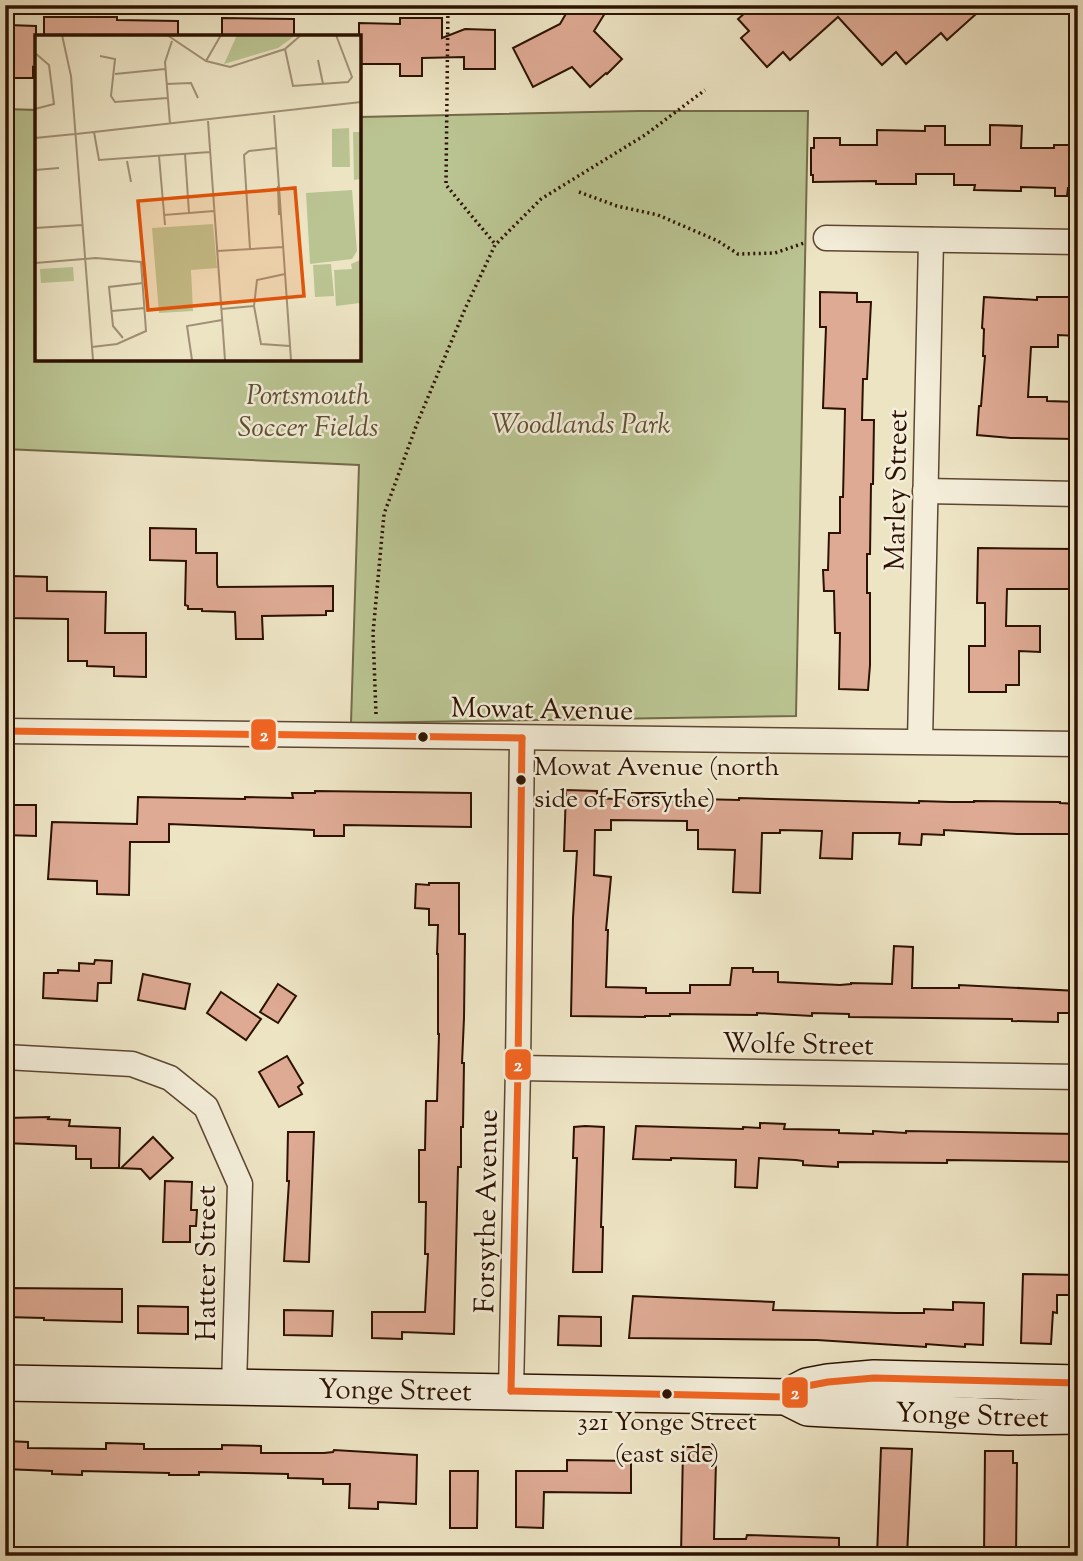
<svg xmlns="http://www.w3.org/2000/svg" width="1083" height="1561" viewBox="0 0 1083 1561" font-family="'Sorts Mill Goudy',serif">
  <style>
    .green { fill: #bac492; stroke: #746b49; stroke-width: 2 }
    .building { fill: #deaa94; stroke: #2d1200; stroke-width: 2 }
    .lines { fill: none; stroke-linecap: round; stroke-linejoin: round }
    .street-casing { stroke: #5d4631; stroke-width: 27 }
    .secondary-casing { stroke: #2d1200; stroke-width: 38 }
    .path { stroke: #2d1200; stroke-width: 3.5; stroke-dasharray: 2 3.5; stroke-linecap: butt }
    .street { stroke: #f3edd9; stroke-width: 24 }
    .secondary { stroke: #f3edd9; stroke-width: 35 }
    .bus-1-casing { stroke: #f3edd9; stroke-width: 12 }
    .bus-1 { stroke: #f26522; stroke-width: 7 }
    .bus-dot { fill: #2d1200; stroke: #f3edd9; stroke-width: 2.5 }
    .labels { text-anchor: middle; stroke-width: 5; stroke-linejoin: round; paint-order: stroke }
    .bus-label { font-size: 26px; fill: #2d1200; stroke: #f3edd9; text-anchor: start }
    .park-label { font-size: 28px; font-style: italic; fill: #5e5033; stroke: #f3edd9 }
    .street-label { font-size: 28px; fill: #2d1200; stroke: #f3edd9 }
    .inset-road { fill: none; stroke: #a09076; stroke-width: 2 }
    .view { fill: #df550b; fill-opacity: 0.15; stroke: #df550b; stroke-width: 3.5 }
    .inset-edge { fill: none; stroke: #2d1200; stroke-width: 3.5 }
    .line-badge { stroke: #f3edd9; stroke-width: 2.5 }
    .badge-label { font-size: 19px; text-anchor: middle; font-weight: bold; fill: #fff }
  </style>
  <rect width="100%" height="100%" fill="#ede4c4"/>
  <filter id="stains"><feTurbulence type="fractalNoise" baseFrequency=".00286" numOctaves="4"/><feColorMatrix values="0 0 0 0 .2 0 0 0 0 .09 0 0 0 0 .02 0 0 0 .5 -.17"/></filter>
  <radialGradient id="worn" r=".72"><stop offset=".6" stop-color="#630" stop-opacity="0"/><stop offset="1" stop-color="#630" stop-opacity=".3"/></radialGradient>
  <path class="green" d="M5 109 37 110V359H359V117L639 111H808L796 716 351 723 359 465 5 449Z"/>
  <g class="building">
    <path d="M571 5H610L594 31 622 59 607 74 606 73 590 87 572 67 533 87 513 48 560 24Z"/>
    <path d="M754 5H986L947 40 941 33 906 64 896 52 882 65 838 17 790 60 783 52 767 67 741 38 749 31 738 19Z"/>
    <path d="M44 17H117V20L178 21V37H44Z"/>
    <path d="M222 18 294 19V37H222Z"/>
    <path d="M400 18H442V38L465 29 495 30V69H464V57L422 58V76H400V64H359V23L400 24Z"/>
    <path d="M8 25 36 26V68L33 67V78H9L10 67H7Z"/>
    <path d="M990 125 1022 126 1021 148H1054V145H1072L1071 148H1078V188H1068L1067 196H1055V188L1021 187V191L974 190 975 185H954V174H916V184H876V181L813 182V175H811V148H814V138H840V145H877V130L925 131V126H945V145H990Z"/>
    <path d="M820 292 857 293V302H871L867 379H863L862 420H874L873 484H871L870 554H867V593H870V665L868 690 839 689 840 633H835L834 591H824L823 570H828L829 533H840V497H843L845 409 823 408 826 327H820Z"/>
    <path d="M984 297 1037 300V297H1078V336L1058 335V347H1031L1028 397H1047V401L1078 402V433H1075V439L1011 438 977 435 979 406H981L985 356H983L984 329 982 328Z"/>
    <path d="M150 528 196 529V553H217V584L218 587 333 586V611H326V615L262 616 263 639H236L235 612 202 611V609H188V606L185 605 186 561 150 560Z"/>
    <path d="M978 548 1078 549V589H1007L1006 626H1040V652L1019 651V685H1006V692H969V646H985V603H977Z"/>
    <path d="M11 576 47 577V591L106 592 105 633H146V677L114 676V667L87 666V661H68V619L9 618Z"/>
    <path d="M566 790 597 791V798L632 800V793H665V801L699 802V799L739 800V798L919 803V801L951 802H974V801L1060 802V803L1078 804V834H1017L944 830V835L922 834 921 845 899 844 900 833H853L852 859 820 858 822 831 780 830V833H762L760 893 733 892 735 850 698 849V830H687V821L611 820V830H595L594 875 611 877 606 930H608L606 987 646 988V993H690V985H730L732 968H753V972H778V982L840 985 851 984V983L892 984 894 946 913 947 912 988H959V985L1078 991V1013H1058V1022L1012 1021V1019L849 1017V1014L812 1013V1016L757 1013V1015L670 1014V1016H645V1017L571 1016 573 918 577 851H564Z"/>
    <path d="M315 791 471 793V827L344 825V836H314V830L169 824V842H130L129 895 97 894V881L48 879 52 822 137 824 138 797 245 799V797L293 798 292 793H315Z"/>
    <path d="M5 805H36V836L5 835Z"/>
    <path d="M429 883H459V934H465L464 1018 462 1063H464L463 1127H461V1167H458L454 1334 402 1332V1339L372 1338V1312H425L428 1254H425L426 1202H419V1150H425L426 1101H437L439 1034H438V954H437L438 925H429V909L415 908 416 884 429 885Z"/>
    <path d="M95 960 112 961 111 983H98L97 1001 43 998 44 973H58V970L79 971V963L94 964Z"/>
    <path d="M143 974 190 984 185 1009 138 1000Z"/>
    <path d="M278 984 296 996 278 1023 260 1012Z"/>
    <path d="M221 992 261 1019 246 1040 207 1013Z"/>
    <path d="M287 1056 303 1083 298 1087 302 1094 279 1107 259 1072Z"/>
    <path d="M49 1117 48 1119 70 1120 69 1126 120 1128 119 1168H91V1159H76V1146L5 1143V1118Z"/>
    <path d="M760 1123 785 1124 784 1129 839 1130V1133L873 1134V1131L906 1133V1131L1078 1134V1162L947 1160V1163L838 1162V1167L803 1165V1161L796 1160 759 1158 757 1188 735 1187 736 1160 671 1158V1160L633 1159 636 1126 743 1129V1127L760 1128Z"/>
    <path d="M585 1126 604 1127 601 1227H603L602 1272H573L577 1158H573L574 1127Z"/>
    <path d="M288 1132H314L309 1262 284 1261 289 1181H287Z"/>
    <path d="M153 1137 173 1158 150 1179 141 1169 121 1168Z"/>
    <path d="M165 1181 192 1182 191 1210H197L196 1226H190V1242H163Z"/>
    <path d="M1023 1274 1078 1275V1295H1057V1313L1053 1312 1051 1344 1021 1343Z"/>
    <path d="M5 1288 122 1289V1322L44 1320V1318L5 1317Z"/>
    <path d="M633 1296 774 1302 773 1310 897 1313H924V1309L953 1310V1302L984 1303 983 1345 965 1344V1347L926 1344V1347L817 1340 629 1338Z"/>
    <path d="M138 1306 188 1307V1334L138 1333Z"/>
    <path d="M284 1310 333 1311 332 1336 284 1335Z"/>
    <path d="M559 1316 601 1317V1346L558 1345Z"/>
    <path d="M5 1441 28 1442V1448L106 1449V1443L144 1444V1449H222V1445L261 1446V1453H324L333 1452 334 1450 417 1455 416 1504 378 1502V1509L349 1508 350 1484H323V1479L288 1478V1474L199 1472V1475H169V1473L82 1471V1475L52 1474V1471L5 1469Z"/>
    <path d="M683 1447H712V1461H716L714 1539H746L747 1535 839 1538V1556H681Z"/>
    <path d="M881 1448 912 1449 907 1556H877Z"/>
    <path d="M985 1451H1013V1463H1017L1016 1556H984Z"/>
    <path d="M567 1460 631 1461V1493L544 1492 543 1528 516 1527V1471H567Z"/>
    <path d="M450 1471H478L477 1528H450Z"/>
  </g>
  <g class="lines">
    <g class="street-casing">
      <g id="street">
        <path d="M826 238 1078 242"/>
        <path d="M925 491 1078 494"/>
        <path d="M5 731 1078 744"/>
        <path d="M920 741 931 240"/>
        <path d="M5 1057 132 1064 170 1078 206 1107 240 1184 234 1386"/>
        <path d="M518 1068 1078 1077"/>
        <path d="M511 1391 518 1068 522 738"/>
      </g>
    </g>
    <g class="secondary-casing">
      <g id="secondary">
        <path d="M5 1383 786 1397 808 1408 826 1409 1009 1417 1078 1416"/>
        <path d="M786 1397 807 1386 828 1382 874 1378 1078 1383"/>
      </g>
    </g>
    <g class="path">
      <path d="M448 5 446 185 495 244"/>
      <path d="M579 192 617 206 658 215 718 241 738 254 775 253 804 243"/>
      <path d="M376 714 373 633 384 514 418 421 465 309 495 245 541 199 645 135 705 90"/>
    </g>
    <use href="#street" class="street"/>
    <use href="#secondary" class="secondary"/>
    <g class="bus-1-casing">
      <g id="bus-1">
        <path d="M5 731 522 738"/>
        <path d="M511 1391 518 1068 522 738"/>
        <path d="M511 1391 786 1397 807 1386 828 1382 874 1378 1078 1383"/>
      </g>
    </g>
    <use href="#bus-1" class="bus-1"/>
  </g>
  <g class="bus-dot">
    <circle cx="423" cy="737" r="6"/>
    <circle cx="521" cy="780" r="6"/>
    <circle cx="667" cy="1394" r="6"/>
  </g>
  <g class="labels">
    <g class="bus-label">
      <text x="534" y="775">Mowat Avenue (north<tspan x="534" dy="32">side of Forsythe)</tspan></text>
      <text x="667" y="1430" text-anchor="middle">321 Yonge Street<tspan x="667" dy="32">(east side)</tspan></text>
    </g>
    <g class="park-label">
      <text x="308" y="404">Portsmouth<tspan x="308" dy="32">Soccer Fields</tspan></text>
      <text x="581" y="433">Woodlands Park</text>
    </g>
    <g class="street-label">
      <text transform="translate(895 490) rotate(-89)" y="10">Marley Street</text>
      <text transform="translate(542 708) rotate(1)" y="10">Mowat Avenue</text>
      <text transform="translate(798 1043) rotate(1)" y="10">Wolfe Street</text>
      <text transform="translate(485 1211) rotate(-89)" y="10">Forsythe Avenue</text>
      <text transform="translate(205 1263) rotate(-90)" y="10">Hatter Street</text>
      <text transform="translate(395 1389) rotate(1)" y="10">Yonge Street</text>
      <text transform="translate(972 1414) rotate(2)" y="10">Yonge Street</text>
    </g>
  </g>
  <g transform="translate(35 35)">
    <rect width="326" height="326" fill="#ede4c4"/>
    <path d="M202 0H261L243 13 189 29ZM314 93 315 132H297V94ZM318 97H325V144L319 145ZM317 155 322 216 317 224 275 229 271 158ZM178 189 182 233 156 235 158 276 124 278 117 193ZM325 225V268L301 271 299 235 317 234 316 229ZM296 229 299 261 280 262 278 230ZM38 232 39 246 6 248 5 234Z" fill="#bac492"/>
    <path class="inset-road" d="M27 0 36 41 58 325M132 0 171 26 195 32 250 14 266 0M250 14 258 51 313 47 317 42 301 0M0 18 14 30 19 69 0 74M65 21 80 24 76 61 80 67 132 63M283 25 288 49M171 26 186 0M80 39 130 34M131 49 156 48 163 63M239 80 256 325M173 86 190 325M135 89 130 27 137 6M59 97 64 125 175 117M41 99 326 67M0 103 40 99M150 119 154 178M124 121 130 190M92 126 96 147M0 135 24 133M243 151 244 180M129 180 179 176M0 193 47 190M215 214 209 120 214 116 241 113M182 216 248 212M0 228 61 223 106 227 111 296 82 309 57 312M250 239 222 245 219 271 226 309 255 311M186 274 219 271M77 276 110 273M88 303 78 291 74 252 108 248M157 325 152 291 187 285"/>
    <path class="view" d="M260 153 269 261 113 275 103 166Z"/>
    <rect width="326" height="326" class="inset-edge"/>
  </g>
  <g class="line-badge">
    <rect x="250" y="718" width="27" height="33" rx="7" fill="#f26522"/>
    <rect x="504" y="1048" width="28" height="33" rx="7" fill="#f26522"/>
    <rect x="781" y="1376" width="28" height="33" rx="7" fill="#f26522"/>
  </g>
  <g class="badge-label">
    <text x="264" y="741">2</text>
    <text x="518" y="1071">2</text>
    <text x="795" y="1399">2</text>
  </g>
  <rect width="1083" height="1561" fill="none" stroke="#ede4c4" stroke-width="28"/>
  <rect x="7" y="7" width="1069" height="1547" fill="none" stroke="#2d1200" stroke-width="3.5"/>
  <rect x="14" y="14" width="1055" height="1533" fill="none" stroke="#2d1200" stroke-width="2"/>
  <rect width="100%" height="100%" filter="url(#stains)"/>
  <rect width="100%" height="100%" fill="url(#worn)"/>
</svg>
